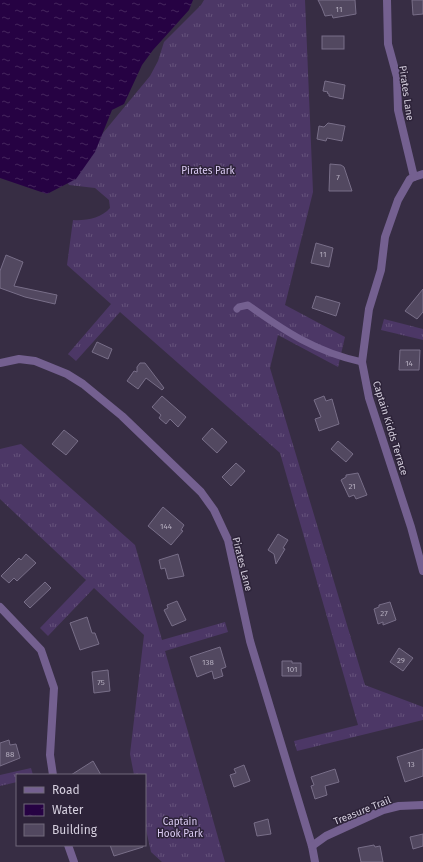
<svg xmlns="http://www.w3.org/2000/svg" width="423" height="862" viewBox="0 0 423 862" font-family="'Fira Sans',sans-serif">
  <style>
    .grass { fill: url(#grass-tufts) }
    .water { fill: url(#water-ripples) }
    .building { fill: #524860; stroke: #786e88 }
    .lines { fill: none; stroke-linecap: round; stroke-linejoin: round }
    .lane { stroke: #746090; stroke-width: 7 }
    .street { stroke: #746090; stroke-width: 8 }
    .labels { text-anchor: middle; stroke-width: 3; stroke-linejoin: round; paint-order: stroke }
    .number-label { font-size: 8px; fill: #b4adbe }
    .street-label { font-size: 10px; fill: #d5cfde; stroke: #2d2339 }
    .park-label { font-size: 10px; fill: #dcccf4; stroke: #2d2339 }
  </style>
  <defs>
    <pattern id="grass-tufts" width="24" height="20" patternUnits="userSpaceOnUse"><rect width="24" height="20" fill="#4c3766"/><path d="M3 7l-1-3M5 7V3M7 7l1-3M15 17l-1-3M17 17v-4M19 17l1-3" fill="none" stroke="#65537b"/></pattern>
    <pattern id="water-ripples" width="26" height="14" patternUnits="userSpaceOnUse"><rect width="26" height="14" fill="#260243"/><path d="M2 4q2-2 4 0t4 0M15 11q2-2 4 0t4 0" fill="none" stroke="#45265e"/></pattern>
  </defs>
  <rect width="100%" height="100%" fill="#372d44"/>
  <g class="grass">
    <path d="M204 0H305L313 192 285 305 345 337 338 367 278 335 270 368 365 685 423 707V720L297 751 294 741 358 725 280 453 120 312 76 361 68 354 111 304 67 265 73 220C85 221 102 218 110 208L109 200 95 188 69 185 65 179 150 76 158 61 164 42 201 5Z"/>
    <path d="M384 319 423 329V340L381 330Z"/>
    <path d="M21 444 135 545 162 640 225 622 228 632 165 651 225 862H162L151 852 145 825V775H134L130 754 144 635 94 588 48 636 40 628 86 580 0 499V449Z"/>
    <path d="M31 768 33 775H17V782L0 786V775Z"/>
  </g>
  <path class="water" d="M0 0H193L189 10 153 50 142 65 124 104 112 110 95 152 76 179 47 194 0 178Z"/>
  <g class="building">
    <path d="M318 0H355L356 14 333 18 332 15 325 16 322 8Z"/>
    <path d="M412 0H423V14L413 15Z"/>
    <rect x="322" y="36" width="22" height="13"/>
    <path d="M325 81 345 85 343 99 329 96V94L327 93 328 92 323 91Z"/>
    <path d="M328 123 345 126 342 141 327 138 326 141 317 139 319 126 324 127Z"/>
    <path d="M330 164 341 165 344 167 352 191H329Z"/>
    <path d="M316 243 333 248 329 267 311 263Z"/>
    <path d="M6 255 23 262 14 286 57 295 55 304 25 297 0 288V271Z"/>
    <path d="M423 289V312L417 319 405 311Z"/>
    <path d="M316 296 340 303 336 316 312 308Z"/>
    <path d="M97 342 112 349 108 359 92 352Z"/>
    <path d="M400 350H420L419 370H399Z"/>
    <path d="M140 363H145L164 388 162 390 146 378 138 389 127 381 134 371 137 372V367Z"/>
    <path d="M162 396 186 417 178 427 170 419 166 424 159 418 161 415 152 407Z"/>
    <path d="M324 396 326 401 332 399 339 424 319 431 315 419 321 417 314 400Z"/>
    <path d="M212 428 227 442 217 453 202 439Z"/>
    <path d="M64 430 78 441 66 455 52 444Z"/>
    <path d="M338 441 353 454 346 462 331 449Z"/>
    <path d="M236 463 245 471 231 486 222 477Z"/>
    <path d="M358 473 367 495 356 499 354 495 349 497 341 480 346 477V475Z"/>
    <path d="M163 507 184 525 181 530 183 531 171 545 148 526Z"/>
    <path d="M278 534 288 540 283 548 285 549 276 564 274 554 268 550Z"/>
    <path d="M26 554 36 563 17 581 14 578 9 583 1 576 19 558 21 560Z"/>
    <path d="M178 554 184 576 168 579 165 568 161 569 159 560Z"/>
    <path d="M45 582 51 588 30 608 24 602Z"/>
    <path d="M177 601 186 620 172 626 164 610 168 608 167 605Z"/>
    <path d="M390 602 396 620 383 625V622L378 624 374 609 379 607V605Z"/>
    <path d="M87 617 92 633H95L99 644 80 650 70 623Z"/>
    <path d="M220 647 226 667 221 669 223 676 214 679 212 671 197 677 190 657Z"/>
    <path d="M399 648 413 658 403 671 390 662Z"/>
    <path d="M282 661H292V663H301V676H282Z"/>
    <path d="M108 670 110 691 94 693 92 672Z"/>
    <path d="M9 740 10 745 16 744 20 758 0 766V743Z"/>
    <path d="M423 749V776L405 782 397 757Z"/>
    <path d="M93 761 101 775H71Z"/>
    <path d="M244 765 250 781 234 787 230 775 236 773 234 769Z"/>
    <path d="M335 769 339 782 325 786 327 795 315 799 311 786 314 785 311 777Z"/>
    <path d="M268 819 271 834 257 836 254 823Z"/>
    <path d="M423 834V846L413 849 410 837Z"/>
    <path d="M110 845H143V847L114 856Z"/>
    <path d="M374 845 375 847 380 846 383 862H361L358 848Z"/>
  </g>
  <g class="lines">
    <path class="lane" d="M237 309 239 307 248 305C286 332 316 352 362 362"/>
    <g class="street">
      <path d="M387 0 388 44 397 77 398 110 414 177 423 174"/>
      <path d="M414 177 410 179 398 200 385 237 381 270 369 309 362 362 369 398 411 527 423 571"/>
      <path d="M0 363 19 359 35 361 67 374 83 384 122 416 201 492 214 510 228 540 250 641 312 846 315 862"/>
      <path d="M0 607 41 650 54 688 50 755 53 775"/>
      <path d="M68 845 74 862"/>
      <path d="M312 846 326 836 383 810 399 806 423 805"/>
    </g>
  </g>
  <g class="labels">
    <g class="number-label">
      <text x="339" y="12">11</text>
      <text x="338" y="180">7</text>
      <text x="323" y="257">11</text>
      <text x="409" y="366">14</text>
      <text x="352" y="489">21</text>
      <text x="166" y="529">144</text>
      <text x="384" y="616">27</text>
      <text x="401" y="663">29</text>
      <text x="208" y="665">138</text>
      <text x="292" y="672">101</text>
      <text x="101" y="685">75</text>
      <text x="10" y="757">88</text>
      <text x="411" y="767">13</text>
    </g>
    <g class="street-label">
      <text transform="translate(407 93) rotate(82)" y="4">Pirates Lane</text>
      <text transform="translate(391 428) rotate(73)" y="4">Captain Kidds Terrace</text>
      <text transform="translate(243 564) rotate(76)" y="4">Pirates Lane</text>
      <text transform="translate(362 810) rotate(-22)" y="4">Treasure Trail</text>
    </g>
    <g class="park-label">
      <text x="208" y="174">Pirates Park</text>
      <text x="180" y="825">Captain<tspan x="180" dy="12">Hook Park</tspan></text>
    </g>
  </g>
  <rect x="16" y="774" width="130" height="72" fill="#2d2339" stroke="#70687b"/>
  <rect x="24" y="787" width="20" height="6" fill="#746090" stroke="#70687b"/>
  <text x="52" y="794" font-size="12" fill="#d5cfde">Road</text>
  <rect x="24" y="804" width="20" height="12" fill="url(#water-ripples)" stroke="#70687b"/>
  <text x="52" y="814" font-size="12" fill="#d5cfde">Water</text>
  <rect x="24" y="824" width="20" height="12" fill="#524860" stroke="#70687b"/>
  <text x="52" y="834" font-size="12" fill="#d5cfde">Building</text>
</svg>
